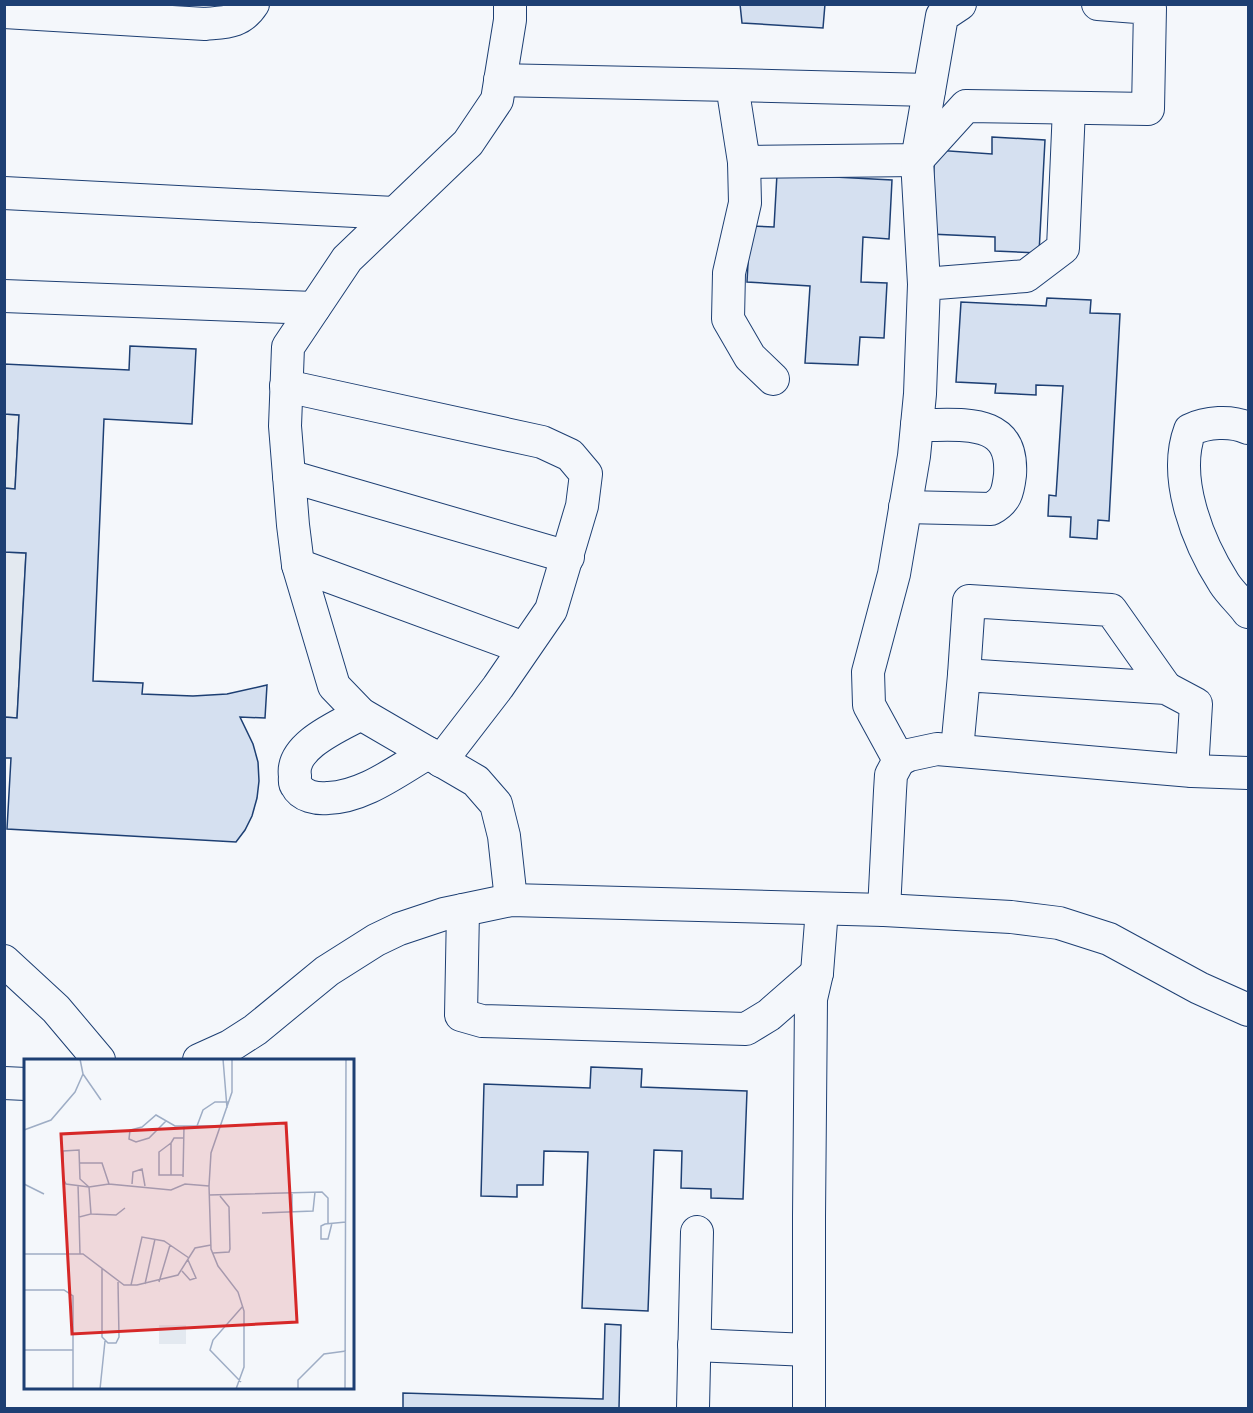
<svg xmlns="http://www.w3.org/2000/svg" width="1253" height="1413" viewBox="0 0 1253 1413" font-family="Arial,sans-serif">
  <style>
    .green { fill: #e3e9f0; stroke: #687fa3; stroke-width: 1.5 }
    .building { fill: #d5e0f0; stroke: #1d3f73; stroke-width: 1.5 }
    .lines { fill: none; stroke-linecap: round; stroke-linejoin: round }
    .minor-casing { stroke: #1d3f73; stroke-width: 34 }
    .minor { stroke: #f4f7fb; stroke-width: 32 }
    .inset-road { fill: none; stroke: #9eadc5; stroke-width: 1.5 }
    .view { fill: #d62828; fill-opacity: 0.15; stroke: #d62828; stroke-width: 3 }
    .inset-edge { fill: none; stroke: #1d3f73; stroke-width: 3 }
  </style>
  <rect width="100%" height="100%" fill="#f4f7fb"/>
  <g class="green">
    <path d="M4 414 19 415 15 489 5 488Z"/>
    <path d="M4 552 26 553 17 718 5 717Z"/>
  </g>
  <g class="building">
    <path d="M740 4H825L823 28 742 23Z"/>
    <path d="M992 137 1045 140 1039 253 995 251V237L930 234 935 150 992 154Z"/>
    <path d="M777 174 892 180 889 239 863 237 861 282 887 283 884 338 860 337 858 365 805 363 810 286 747 282 750 226 774 227Z"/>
    <path d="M1047 298 1091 300 1090 313 1120 314 1109 521 1098 520 1097 539 1070 537 1071 517 1048 516 1049 495 1056 496 1063 386 1036 385V395L995 393 996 384 956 382 961 302 1046 306Z"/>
    <path d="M130 346 196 349 192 424 104 419 93 681 143 683 142 694 193 696 227 694 267 685 265 718 240 717 253 744 258 762 259 781 257 798 252 816 245 830 236 842 7 829 11 758H4V717L17 718 26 553 4 552V488L15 489 19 415 4 414V364L129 370Z"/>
    <path d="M591 1067 642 1069 641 1087 747 1091 743 1199 711 1198V1189L681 1188 682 1151 654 1150 648 1311 582 1308 588 1152 544 1151 543 1185H517V1197L481 1196 484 1084 590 1088Z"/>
    <path d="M605 1324 621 1325 619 1408H403V1393L603 1399Z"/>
  </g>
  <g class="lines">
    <g class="minor-casing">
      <g id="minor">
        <path d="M510 4V20L497 100 468 143 347 259 288 347 285 426 293 525 298 565 334 686 361 714 476 781 496 804 504 836 511 900"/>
        <path d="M4 12 205 24C225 22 241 23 253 4"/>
        <path d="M500 80 732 85 744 162 917 160 966 106 1148 109 1150 8 1098 4"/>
        <path d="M732 85 929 90"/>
        <path d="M744 162 745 203 729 273 728 319 750 357 773 379"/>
        <path d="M4 193 394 213"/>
        <path d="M924 284 917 160 942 16 960 4"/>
        <path d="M4 296 314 308"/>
        <path d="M286 386 542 442 570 455 586 474 582 506 551 610 498 687 441 761"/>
        <path d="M1248 428C1231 420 1206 422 1190 430 1172 478 1198 542 1224 583 1231 594 1241 602 1248 612"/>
        <path d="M289 476 568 557"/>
        <path d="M905 507 991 509C1006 501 1008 492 1010 475 1014 415 959 426 917 425"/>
        <path d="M298 565 524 648"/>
        <path d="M964 675 969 601 1111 610 1166 688"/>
        <path d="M361 714C339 726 290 746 295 776 295 779 294 783 296 785 302 797 317 799 328 798 364 797 398 770 428 753"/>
        <path d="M957 750 964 675 1166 688 1196 704 1192 771"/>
        <path d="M899 760 909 755 937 749 1192 771 1248 773"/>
        <path d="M463 910 461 1015 482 1021 746 1029 769 1015 817 973"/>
        <path d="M884 910 890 791 891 775 899 760 869 705 868 672 894 574 914 456 920 394 924 284 1026 276 1063 248 1069 108"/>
        <path d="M4 961 56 1009 99 1060"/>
        <path d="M199 1060 230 1046 255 1030 327 971 376 940 399 929 444 914 511 900 884 910 1011 917 1059 923 1109 939 1199 988 1248 1010"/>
        <path d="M4 1083 26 1084"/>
        <path d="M694 1345 809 1350"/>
        <path d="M693 1408 697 1232"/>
        <path d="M809 1408V1216L811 999 817 973 822 909"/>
      </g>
    </g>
    <use href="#minor" class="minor"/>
  </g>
  <g transform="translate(24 1059)">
    <rect width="330" height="330" fill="#f4f7fb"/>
    <path d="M135 266H162V285H135Z" fill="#e3e9f0"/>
    <path class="inset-road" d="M199 0 203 49M208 0V33L187 94 185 127 187 190 194 207 214 233 220 252V308L212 330M59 15 77 41M142 62 125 79 112 83 105 80 106 71 118 68 132 56 151 67H198M173 67 179 51 191 43H204M0 71 27 61 51 33 59 15 56 0M56 104H78L85 125 147 131 161 125 185 127M147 116H135V93L147 84M159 116H147V84L150 79H160M159 118 160 67M0 125 20 135M108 125 109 113 118 110 121 127M54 126 55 158M268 134V153M185 136 298 133 304 139V164M238 154 289 152 291 133M67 155 92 156 101 149M308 164 304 180H297V167L301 165 322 163M189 194 205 193 206 190 205 148 196 137M0 195H59L100 226H113L154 216 171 189 187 186M56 195 55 158 67 155 65 128 56 120 55 91 39 92V120L42 125 65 128 85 125M78 210V278L84 284H92L95 278 94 223M158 212 166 221 172 219 164 201M135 223 146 186M121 225 131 180M107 226 118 178 140 182 165 199M0 231H40L49 237V330M0 291H49M217 323 186 291 189 281 219 247M76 330 81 282M274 330V321L300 295 322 292M321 330 322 0"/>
    <path class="view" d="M262 64 273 263 48 275 37 75Z"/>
    <rect width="330" height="330" class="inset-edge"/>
  </g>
  <rect width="1253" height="1413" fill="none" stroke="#1d3f73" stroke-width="12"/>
</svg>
